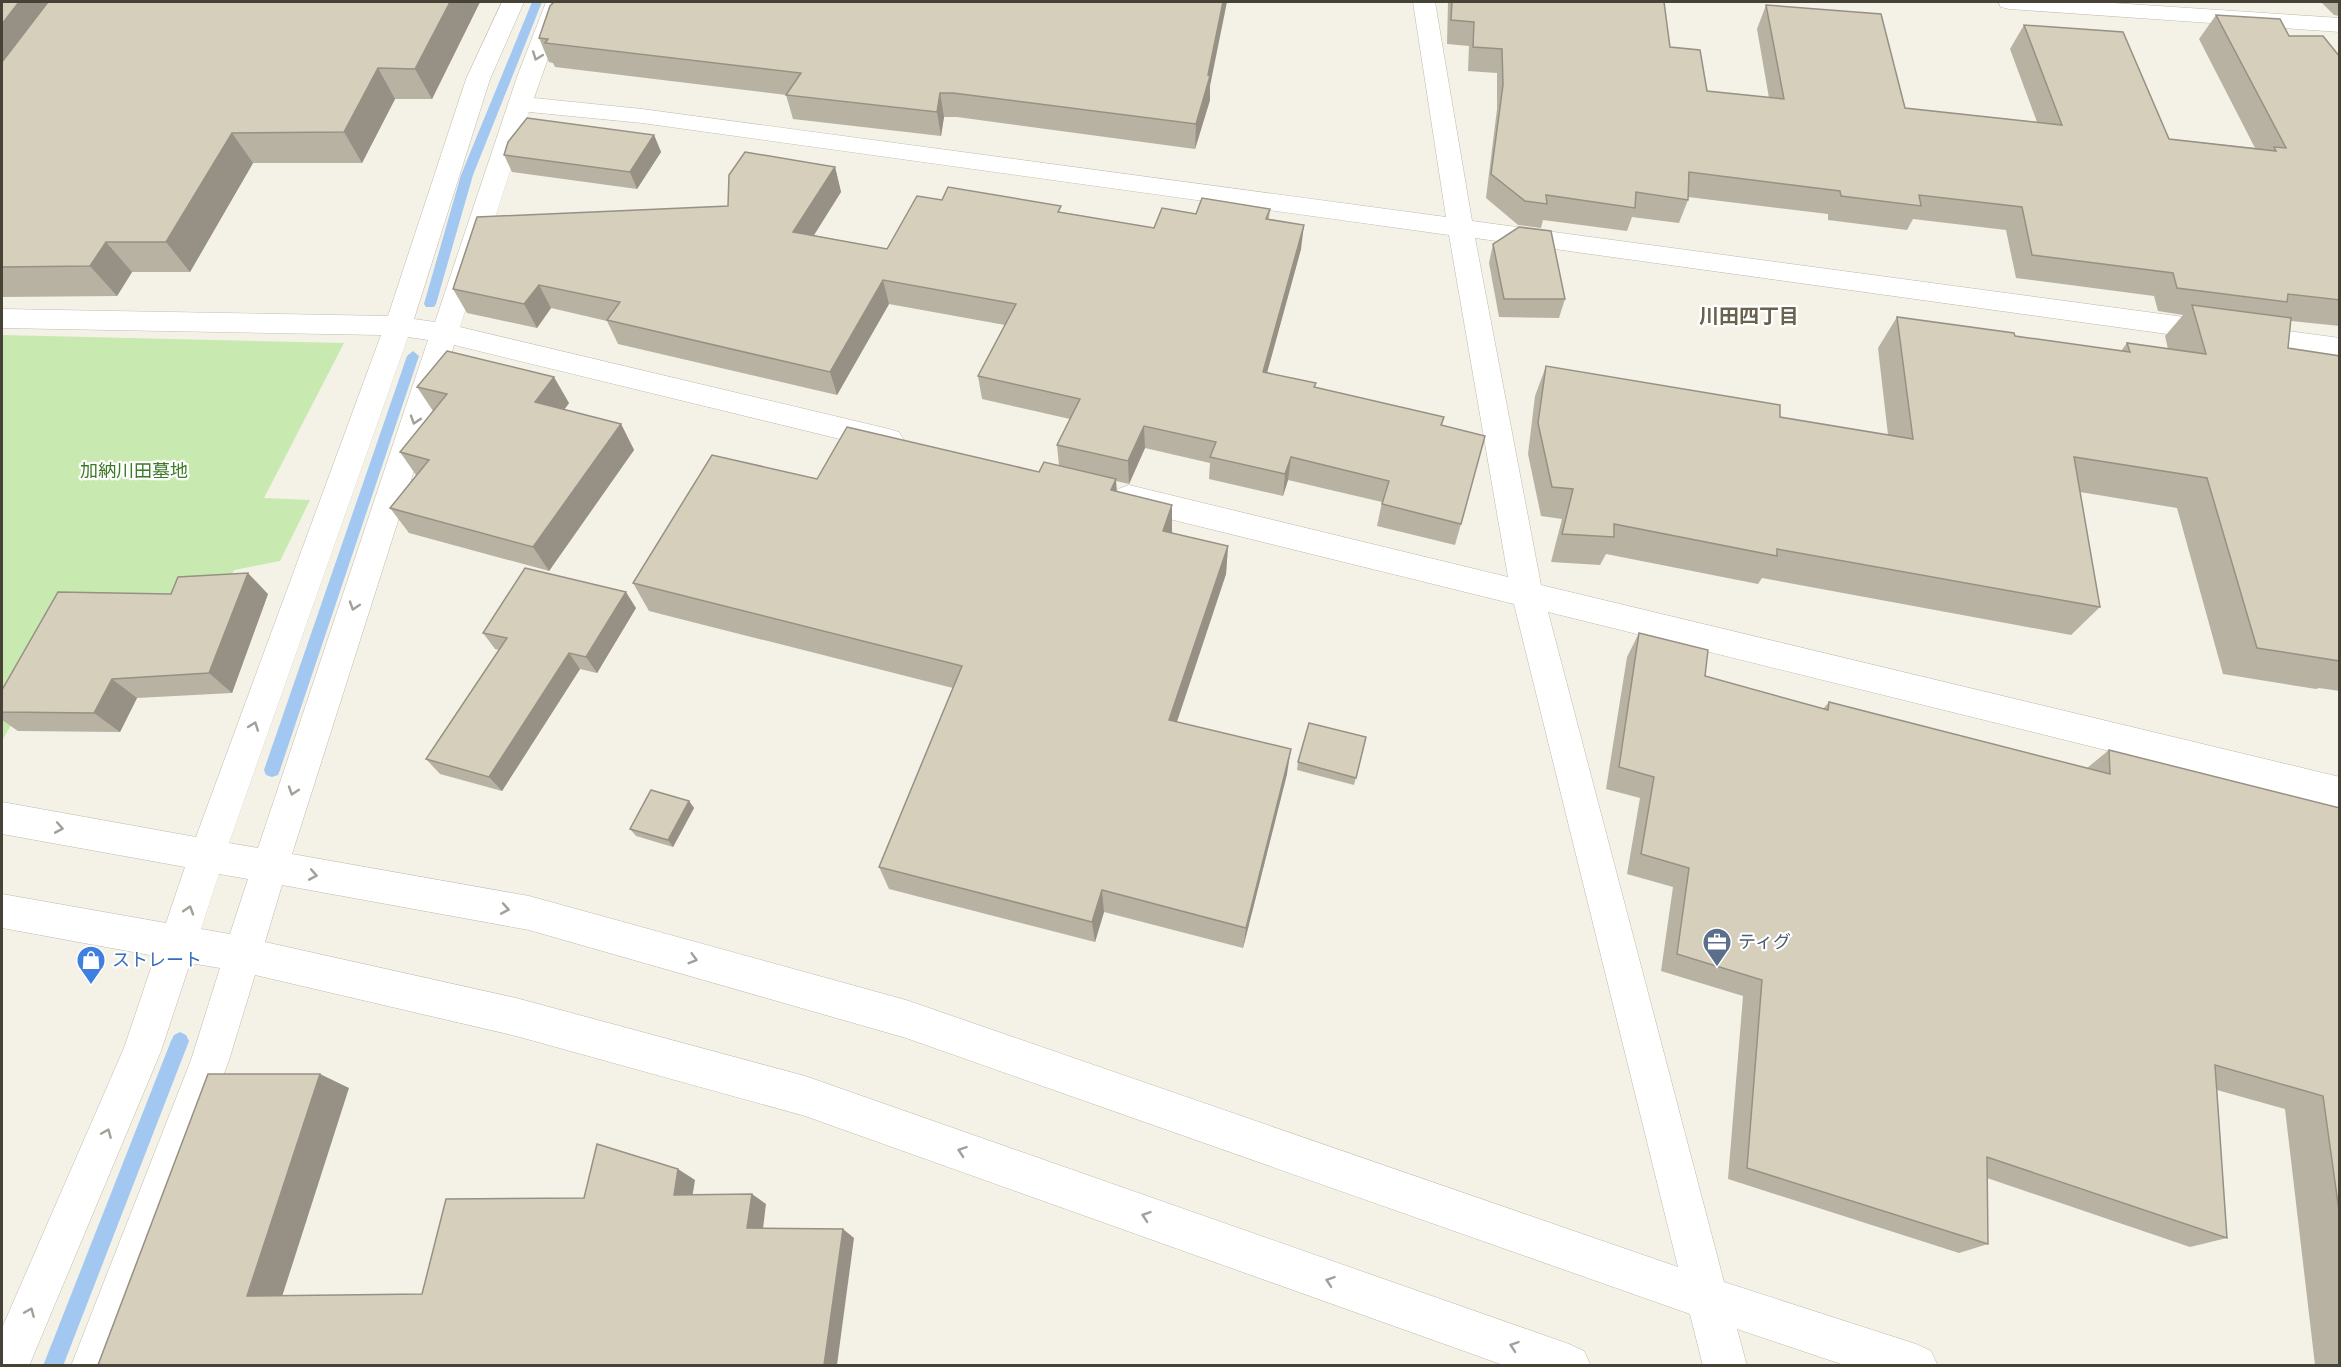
<svg xmlns="http://www.w3.org/2000/svg" width="2341" height="1367" viewBox="0 0 2341 1367" font-family="'Alegreya Sans','Noto Sans JP',sans-serif">
  <style>
    .green { fill: #c8e9af }
    .lines { fill: none; stroke-linecap: round; stroke-linejoin: round }
    .stream { fill: #a2c8f2; fill-rule: evenodd }
    .minor-casing { stroke: #c0baa9; stroke-width: 1 }
    .minor { fill: #fff; fill-rule: evenodd }
    .wall { fill: #b8b2a2 }
    .shaded-wall { fill: #969184 }
    .building { fill: #d6cfbc; stroke: #969184; stroke-width: 1.5 }
    .oneway { stroke: #a3a09a }
    .labels { text-anchor: middle; stroke-width: 4.5; stroke-linejoin: round; paint-order: stroke }
    .park-label { font-size: 18px; fill: #3d7a27; stroke: #fff }
    .service-label { font-size: 18px; fill: #4e5e75; stroke: #fff; text-anchor: start }
    .shop-label { font-size: 18px; fill: #366cbe; stroke: #fff; text-anchor: start }
    .neighbourhood-label { font-size: 20px; font-weight: bold; fill: #6a624d; stroke: #fff }
  </style>
  <rect width="100%" height="100%" fill="#f4f1e7"/>
  <path class="green" d="M2 335 344 343 264 498 310 500 280 561 234 570 223 593 81 607 3 739Z"/>
  <g class="lines">
    <g class="stream">
      <path d="M532 2H542L473 175 436 304 434 307H426L424 304 461 175Z"/>
      <path d="M413 351 419 356 280 770 278 775 272 777 266 775 264 770 407 356Z"/>
      <path d="M180 1032 186 1035 189 1041 63 1366H43L171 1041 174 1035Z"/>
    </g>
    <g class="minor-casing">
      <g id="minor">
        <path d="M502 2H524L490 79 414 319 435 322 517 77 546 2H568L534 98 642 109 1446 217 1413 2H1435L1472 221 2340 338V358L1475 238 1541 585 2340 777V808L1548 612 1724 1282 1916 1344 1931 1351 1938 1366H1847L1737 1329 1747 1366H1703L1690 1314 906 1038 529 930 282 885 265 942 516 998 805 1076 1569 1344 1584 1351 1591 1366H1506L805 1116 516 1036 255 975 229 1060 115 1366H71L191 1060 220 968 190 963 161 1051 29 1366H2V1328L124 1048 155 956 2 928V894L166 923 185 867 2 834V802L196 837 381 335 2 328V309L388 316 466 79ZM529 112 642 123 1449 235 1508 577 1129 485 1118 489 1114 497 1118 505 1129 509 1514 604 1678 1267 906 1000 529 896 292 854 454 345 889 451 899 448 904 440 899 432 889 429 460 327ZM408 337 428 340 258 848 229 843ZM219 874 248 879 230 934 201 929Z"/>
        <path d="M1998 2H2098L2340 18V32L2009 9 2001 7Z"/>
      </g>
    </g>
    <use href="#minor" class="minor"/>
  </g>
  <g class="wall">
    <path d="M2 2H480L432 99H395L362 163H253L190 272H132L117 296 2 297Z"/>
    <path d="M1448 2H1664L1670 47 1707 91 1769 98 1757 29 1766 5 1905 108 2037 122 2010 49 2024 25 2169 139 2255 148 2199 39 2216 15 2289 36 2338 55 2340 53V326L2291 321 2288 348 2340 356V691L2319 688 2316 689 2223 674 2177 508 2080 492 2100 607 2071 635 1762 578 1758 584 1606 554 1600 565 1551 562 1562 519 1541 516 1528 454 1535 396 1546 366 1780 417 1888 435 1878 348 1897 317 2015 336 2121 351 2127 343 2168 349 2165 336 2183 315 2158 311 2154 296 2016 278 2006 230 1913 219 1907 230 1828 220V214L1688 197V200L1679 223 1632 217 1627 231 1543 220 1541 228 1518 225 1486 198 1497 109V73L1468 71 1469 46 1447 44Z"/>
    <path d="M2321 2H2340V16L2334 15Z"/>
    <path d="M539 38 1210 86V100L1195 149 957 117H944L941 136 793 119 786 95 555 67 553 63 549 62Z"/>
    <path d="M654 135 661 152 637 189 512 172 504 155Z"/>
    <path d="M835 167 841 192 813 235 887 249 942 200 1061 212 1154 228 1196 214 1270 209 1269 219 1301 249 1267 372 1315 387 1444 417 1442 425 1461 524 1455 545 1377 526 1382 502 1288 480 1283 496 1209 479 1210 463 1145 448 1129 484 1116 481 1117 492 1172 533 1228 546 1226 574 1177 722 1287 774 1243 948 1104 912 1095 942 889 889 879 867 953 688 649 611 633 583 817 479 1039 472 1059 466 1057 445 1070 419 982 399 978 376 1005 325 889 304 837 395 618 344 607 321 551 308 537 328 467 313 453 289 728 206Z"/>
    <path d="M1493 244 1565 299 1559 318 1499 317 1489 263Z"/>
    <path d="M417 387 569 403 564 410 621 424 634 450 549 571 409 533 390 508 416 475 400 452 433 411Z"/>
    <path d="M171 594H268L232 693 137 698 120 732 18 731 2 720V690Z"/>
    <path d="M636 608 597 673 580 669 502 791 440 774 426 759 499 650 495 649 483 633Z"/>
    <path d="M1639 633 1705 676 1823 709 1829 702 2087 768 2109 750 2340 808V1365H2315L2285 1109 2217 1090 2227 1238 2190 1247 1987 1178 1988 1244 1959 1253 1728 1179 1743 996 1661 971 1673 887 1627 874 1640 798 1606 789 1627 657Z"/>
    <path d="M1366 737 1354 785 1297 770 1298 762Z"/>
    <path d="M689 801 694 808 673 847 636 836 630 829Z"/>
  </g>
  <g class="shaded-wall">
    <path d="M19 2H66L2 88V24Z"/>
    <path d="M450 2H480L432 99 415 69Z"/>
    <path d="M1223 2H1227L1210 86V100L1195 149 1196 124 1208 75Z"/>
    <path d="M378 68 395 99 362 163 344 132Z"/>
    <path d="M940 93 944 117 941 136 937 112Z"/>
    <path d="M232 133 253 163 190 272 166 242Z"/>
    <path d="M654 135 661 152 637 189 630 172Z"/>
    <path d="M835 167 841 192 801 256 793 232Z"/>
    <path d="M1304 225 1301 249 1261 395 1263 372Z"/>
    <path d="M106 242 132 272 117 296 90 266Z"/>
    <path d="M883 280 889 304 837 395 830 372Z"/>
    <path d="M539 285 551 308 537 328 524 304Z"/>
    <path d="M554 377 569 403 550 428 535 402Z"/>
    <path d="M621 424 634 450 549 571 533 547Z"/>
    <path d="M1144 426 1145 448 1129 484 1128 461Z"/>
    <path d="M1291 457 1288 480 1283 496 1285 474Z"/>
    <path d="M1116 479 1117 509 1111 490Z"/>
    <path d="M1172 505V534L1163 531Z"/>
    <path d="M1228 546 1226 574 1169 745V720Z"/>
    <path d="M248 573 268 594 232 693 209 673Z"/>
    <path d="M626 592 636 608 597 673 586 657Z"/>
    <path d="M569 653 580 669 502 791 489 777Z"/>
    <path d="M112 679 137 698 120 732 94 713Z"/>
    <path d="M1291 749 1287 774 1243 948 1246 928Z"/>
    <path d="M689 801 694 808 673 847 668 840Z"/>
    <path d="M1102 890 1104 912 1095 942 1092 922Z"/>
    <path d="M320 1074 349 1088 280 1303 247 1296Z"/>
    <path d="M678 1169 695 1180 691 1205 674 1195Z"/>
    <path d="M752 1194 766 1204 762 1237 747 1228Z"/>
    <path d="M843 1229 854 1238 837 1365H824Z"/>
  </g>
  <g class="building">
    <path d="M2 2H19L2 24Z"/>
    <path d="M48 2H450L415 69 378 68 344 132 232 133 166 242H106L90 266 2 267V62Z"/>
    <path d="M554 2H1223L1208 75 1210 76 1196 124 953 93H940L937 112 786 95 801 73 545 43 548 39 539 38 550 6Z"/>
    <path d="M1452 2H1664L1670 47 1700 50 1707 91 1784 99 1766 5 1881 14 1905 108 2062 125 2024 25 2123 32 2169 139 2276 151 2274 147 2286 148 2216 15 2280 19 2289 36H2323L2340 57V300L2288 294 2287 302 2177 288 2173 273 2032 255 2022 207 1919 195 1921 206 1841 196 1840 191 1689 172 1688 200 1636 192 1635 208 1546 195 1547 204 1525 201 1491 174 1503 85 1502 49 1473 47 1474 22 1451 20Z"/>
    <path d="M527 118 654 135 630 172 504 155 508 142Z"/>
    <path d="M745 152 835 167 793 232 887 249 917 196 942 200 948 187 1061 206 1058 212 1154 228 1162 208 1196 214 1202 198 1270 209 1266 219 1304 225 1263 372 1316 383 1314 387 1444 417 1441 425 1485 436 1461 524 1382 504 1389 481 1291 457 1285 474 1210 457 1216 442 1144 426 1128 461 1057 445 1080 399 978 376 1016 304 883 280 830 372 607 320 620 302 539 285 524 304 453 289 477 217 728 206 729 175Z"/>
    <path d="M1519 227 1551 231 1565 299H1504L1493 244Z"/>
    <path d="M2192 305 2291 318 2288 348 2340 356V661L2257 648 2207 478 2074 457 2100 607 1777 549V556L1614 524V537L1562 534 1573 489 1552 487 1538 423 1546 366 1780 405V417L1913 439 1897 317 2014 333 2015 336 2130 352 2127 343 2206 354Z"/>
    <path d="M447 351 554 377 535 402 621 424 533 547 390 508 429 460 400 452 447 394 417 387Z"/>
    <path d="M847 427 1039 472 1044 462 1116 479 1111 490 1172 505 1163 531 1228 546 1169 720 1291 749 1246 928 1102 890 1092 922 879 867 962 666 633 583 712 455 817 479Z"/>
    <path d="M525 568 626 592 586 657 569 653 489 777 426 759 507 638 483 633Z"/>
    <path d="M248 573 209 673 112 679 94 713 2 712V690L58 592 171 594 178 577Z"/>
    <path d="M1639 633 1708 650 1705 676 1828 710 1829 702 2110 774 2109 750 2340 808V1218L2323 1096 2215 1065 2227 1238 1987 1157 1988 1244 1747 1168 1762 980 1677 954 1689 868 1641 854 1654 777 1619 767Z"/>
    <path d="M1309 723 1366 737 1356 778 1298 762Z"/>
    <path d="M651 790 689 801 668 840 630 829Z"/>
    <path d="M208 1074H320L247 1296 422 1294 446 1199 584 1198 597 1144 678 1169 674 1195 752 1194 747 1228 843 1229 824 1365H98Z"/>
  </g>
  <defs><path id="oneway-chevron" d="M-2-3.5L2.5 0L-2 3.5" fill="none" stroke-width="1.6" stroke-linecap="round" stroke-linejoin="round" transform="scale(1.5)"/></defs>
  <g class="oneway">
    <use href="#oneway-chevron" transform="translate(537 56) rotate(110)"/>
    <use href="#oneway-chevron" transform="translate(415 420) rotate(108)"/>
    <use href="#oneway-chevron" transform="translate(354 606) rotate(108)"/>
    <use href="#oneway-chevron" transform="translate(254 726) rotate(-70)"/>
    <use href="#oneway-chevron" transform="translate(293 791) rotate(108)"/>
    <use href="#oneway-chevron" transform="translate(59 828) rotate(10)"/>
    <use href="#oneway-chevron" transform="translate(313 875) rotate(10)"/>
    <use href="#oneway-chevron" transform="translate(505 909) rotate(10)"/>
    <use href="#oneway-chevron" transform="translate(189 910) rotate(-72)"/>
    <use href="#oneway-chevron" transform="translate(693 959) rotate(16)"/>
    <use href="#oneway-chevron" transform="translate(107 1133) rotate(-67)"/>
    <use href="#oneway-chevron" transform="translate(962 1151) rotate(-161)"/>
    <use href="#oneway-chevron" transform="translate(1146 1216) rotate(-161)"/>
    <use href="#oneway-chevron" transform="translate(1330 1281) rotate(-161)"/>
    <use href="#oneway-chevron" transform="translate(30 1312) rotate(-67)"/>
    <use href="#oneway-chevron" transform="translate(1514 1346) rotate(-161)"/>
  </g>
  <defs>
    <g id="office-pin" transform="scale(1.5)"><path d="M0 17L-7.5 6A9.5 9.5 0 1 1 7.5 6Z" fill="#5c6f8a" stroke="#fff"/><path d="M-6-3h4V-5.5h4V-3h4V5H-6ZM-1-4.5V-3h2v-1.5ZM-6 0V1H6V0Z" fill="#fff"/></g>
    <g id="shop-pin" transform="scale(1.5)"><path d="M0 17L-7.5 6A9.5 9.5 0 1 1 7.5 6Z" fill="#3f7fe0" stroke="#fff"/><path d="M-5-2.5h2.3a2.7 3.5 0 0 1 5.4 0H5L5.5 6h-11ZM-1.5-2.5h3a1.5 2.3 0 0 0-3 0Z" fill="#fff"/></g>
  </defs>
  <g fill-rule="evenodd">
    <use href="#office-pin" x="1717" y="942"/>
    <use href="#shop-pin" x="91" y="960"/>
  </g>
  <g class="labels">
    <g class="park-label">
      <text x="134" y="477">加納川田墓地</text>
    </g>
    <g class="service-label">
      <text x="1738" y="948">ティグ</text>
    </g>
    <g class="shop-label">
      <text x="112" y="966">ストレート</text>
    </g>
    <g class="neighbourhood-label">
      <text x="1749" y="323">川田四丁目</text>
    </g>
  </g>
  <rect width="2341" height="1367" fill="none" stroke="#474236" stroke-width="6"/>
</svg>
